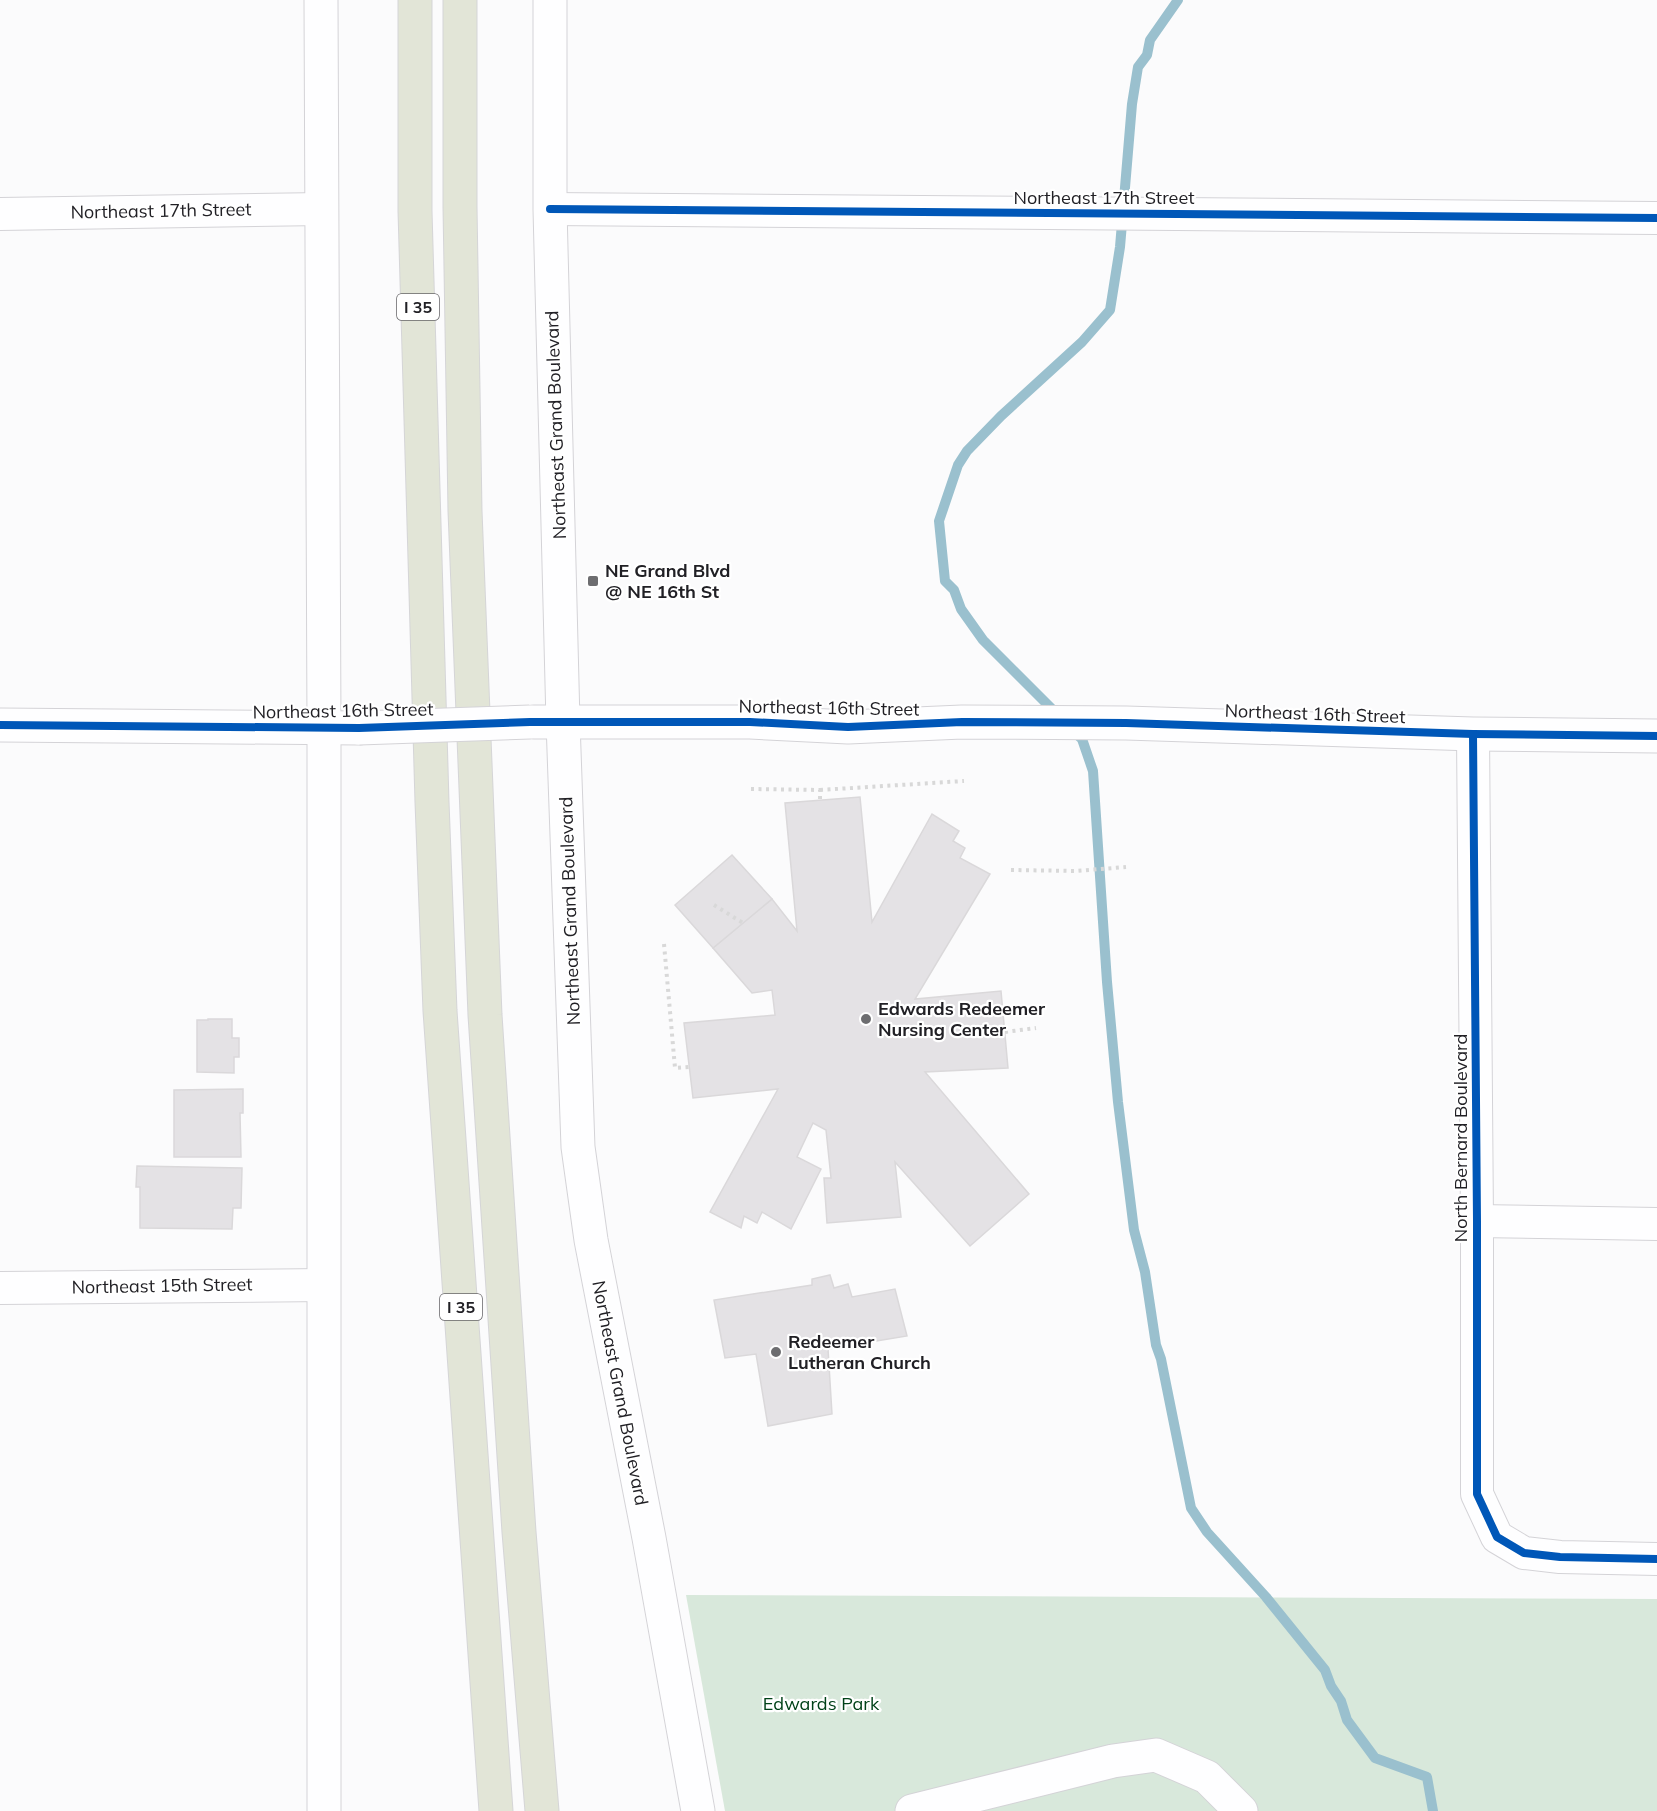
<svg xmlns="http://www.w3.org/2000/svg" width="1657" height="1811" viewBox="0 0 1657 1811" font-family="Mulish,sans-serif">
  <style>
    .green { fill: #d8e8db }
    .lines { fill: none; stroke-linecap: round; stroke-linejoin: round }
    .stream { stroke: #9ac0ce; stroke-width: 10 }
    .building { fill: #e4e2e5; stroke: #dad8da; stroke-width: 1.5 }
    .minor-casing { stroke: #d4d3d7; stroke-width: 34 }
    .tertiary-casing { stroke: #d4d3d7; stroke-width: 35 }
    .secondary-casing { stroke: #d4d3d7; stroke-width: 35 }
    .motorway-casing { stroke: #d5d5d7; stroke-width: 35 }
    .path { stroke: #d8d8d8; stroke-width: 4; stroke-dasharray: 3 4.5; stroke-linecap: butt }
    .minor { stroke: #fefeff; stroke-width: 32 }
    .tertiary { stroke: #fefeff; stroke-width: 33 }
    .secondary { stroke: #fefeff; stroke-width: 33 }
    .motorway { stroke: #e2e5d7; stroke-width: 33 }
    .tertiary-bridge-casing { stroke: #d4d3d7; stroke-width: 35; stroke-linecap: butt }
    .tertiary-bridge { stroke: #fefeff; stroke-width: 33 }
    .cycleway-casing { stroke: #fff; stroke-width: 11 }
    .cycleway { stroke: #0057b8; stroke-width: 8 }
    .poi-dot { fill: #6d6d70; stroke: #fff; stroke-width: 2 }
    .labels { text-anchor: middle; stroke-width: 4.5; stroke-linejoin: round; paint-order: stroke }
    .shield { fill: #fff; stroke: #646366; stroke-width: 1.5 }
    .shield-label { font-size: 16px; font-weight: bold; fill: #212025 }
    .street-label { font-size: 18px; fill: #212025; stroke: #fff }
    .poi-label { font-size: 18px; font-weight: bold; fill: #212025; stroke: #fff; text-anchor: start }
    .park-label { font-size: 18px; fill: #004218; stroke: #fff }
  </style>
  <rect width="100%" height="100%" fill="#fbfbfc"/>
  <path class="green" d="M686 1595 1657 1599V1811H725Z"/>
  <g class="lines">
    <g class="stream">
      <path d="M1057 714 983 640 961 609 954 590 945 581 939 521 958 465 967 451 1001 416 1082 342 1110 310 1120 247 1132 104 1138 67 1147 55 1150 40 1178 0"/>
      <path d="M1072 730 1082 739 1093 771 1107 982 1118 1102 1134 1230 1145 1272 1156 1345 1161 1359 1191 1508 1207 1532 1266 1597 1325 1670 1331 1686 1341 1701 1347 1720 1375 1758 1427 1777 1433 1811"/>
    </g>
  </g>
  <g class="building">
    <path d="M860 797 872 922 932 814 959 831 953 841 965 848 960 858 990 874 915 999 1001 991 1008 1068 925 1072 1029 1194 970 1246 895 1162 901 1217 827 1223 824 1178H831L826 1130 813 1123 797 1157 821 1169 791 1229 762 1212 757 1223 744 1216 741 1228 710 1212 778 1089 693 1098 684 1023 775 1015 772 990 752 993 713 948 772 899 797 931 785 803Z"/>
    <path d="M732 855 772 899 713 948 675 905Z"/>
    <path d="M208 1019H232V1038H239V1057H234V1073L197 1072V1020H208Z"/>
    <path d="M243 1089V1113H240L241 1157H174V1090Z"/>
    <path d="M137 1166 242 1168 241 1208H233L232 1229 140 1228V1187H136Z"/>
    <path d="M830 1275 834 1288 848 1284 852 1297 895 1289 907 1336 828 1349 832 1414 768 1426 756 1354 725 1358 714 1300 812 1285V1279Z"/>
  </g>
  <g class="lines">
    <g class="minor-casing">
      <g id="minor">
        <path d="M550 209 1657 218"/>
        <path d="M0 214 322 209"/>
        <path d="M1473 734 1477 1221V1494L1497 1537 1524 1553 1560 1557 1657 1559"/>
        <path d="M1477 1221 1657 1224"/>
        <path d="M0 1288 324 1285"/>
      </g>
    </g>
    <g class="tertiary-casing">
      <g id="tertiary">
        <path d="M534 722H750L848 727 962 722 1126 723 1473 734 1657 736"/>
        <path d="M0 725 359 728"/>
        <path d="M912 1811 1113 1761 1156 1755 1207 1777 1241 1811"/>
      </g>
    </g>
    <g class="secondary-casing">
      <g id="secondary">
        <path d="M321 0 324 728V1811"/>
        <path d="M550 0V209L563 722 578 1147 591 1240 649 1538 698 1811"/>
      </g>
    </g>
    <g class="motorway-casing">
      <g id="motorway">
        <path d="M415 0V211L432 802 440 1011 496 1811"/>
        <path d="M460 0V207L465 511 485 1015 519 1532 542 1811"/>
      </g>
    </g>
    <g class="path">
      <path d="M751 789 820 790V801"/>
      <path d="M820 790 964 781"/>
      <path d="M1011 870 1076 871 1126 867"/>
      <path d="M714 905 743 923"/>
      <path d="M664 944 675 1068 689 1067"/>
      <path d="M1005 1032 1036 1028"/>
    </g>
    <use href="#minor" class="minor"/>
    <use href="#tertiary" class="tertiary"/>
    <use href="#secondary" class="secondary"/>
    <use href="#motorway" class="motorway"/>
    <g class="tertiary-bridge-casing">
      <path id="tertiary-bridge" d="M359 728 530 722"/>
    </g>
    <use href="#tertiary-bridge" class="tertiary-bridge"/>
    <g class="cycleway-casing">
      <g id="cycleway">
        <path d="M550 209 1657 218"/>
        <path d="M0 725 359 728 530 722H750L848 727 962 722 1126 723 1473 734 1657 736"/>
        <path d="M1473 734 1477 1221V1494L1497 1537 1524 1553 1560 1557 1657 1559"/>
      </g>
    </g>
    <use href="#cycleway" class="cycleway"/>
  </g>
  <g class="poi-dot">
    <rect x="587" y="575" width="12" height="12" rx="3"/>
    <circle cx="866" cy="1019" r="6"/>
    <circle cx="776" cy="1352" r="6"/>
  </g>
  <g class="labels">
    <g class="shield">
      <rect x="397" y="294" width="42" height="26" rx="4.5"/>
      <rect x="440" y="1294" width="42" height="26" rx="4.5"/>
    </g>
    <g class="shield-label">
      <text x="418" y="313">I 35</text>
      <text x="461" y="1313">I 35</text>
    </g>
    <g class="street-label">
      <text x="1104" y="204">Northeast 17th Street</text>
      <text transform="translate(161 211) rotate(-1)" y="6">Northeast 17th Street</text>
      <text transform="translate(556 425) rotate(-92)" y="6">Northeast Grand Boulevard</text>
      <text transform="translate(829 708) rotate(1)" y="6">Northeast 16th Street</text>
      <text transform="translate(343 711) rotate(-1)" y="6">Northeast 16th Street</text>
      <text transform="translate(1315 714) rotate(2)" y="6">Northeast 16th Street</text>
      <text transform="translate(570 911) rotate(-92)" y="6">Northeast Grand Boulevard</text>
      <text transform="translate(1461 1138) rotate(-90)" y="6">North Bernard Boulevard</text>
      <text transform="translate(162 1286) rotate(-1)" y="6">Northeast 15th Street</text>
      <text transform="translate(620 1393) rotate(79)" y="6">Northeast Grand Boulevard</text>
    </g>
    <g class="poi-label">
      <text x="605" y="577">NE Grand Blvd<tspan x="605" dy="21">@ NE 16th St</tspan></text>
      <text x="878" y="1015">Edwards Redeemer<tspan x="878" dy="21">Nursing Center</tspan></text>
      <text x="788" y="1348">Redeemer<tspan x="788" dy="21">Lutheran Church</tspan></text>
    </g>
    <g class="park-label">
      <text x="821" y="1710">Edwards Park</text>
    </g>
  </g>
</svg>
